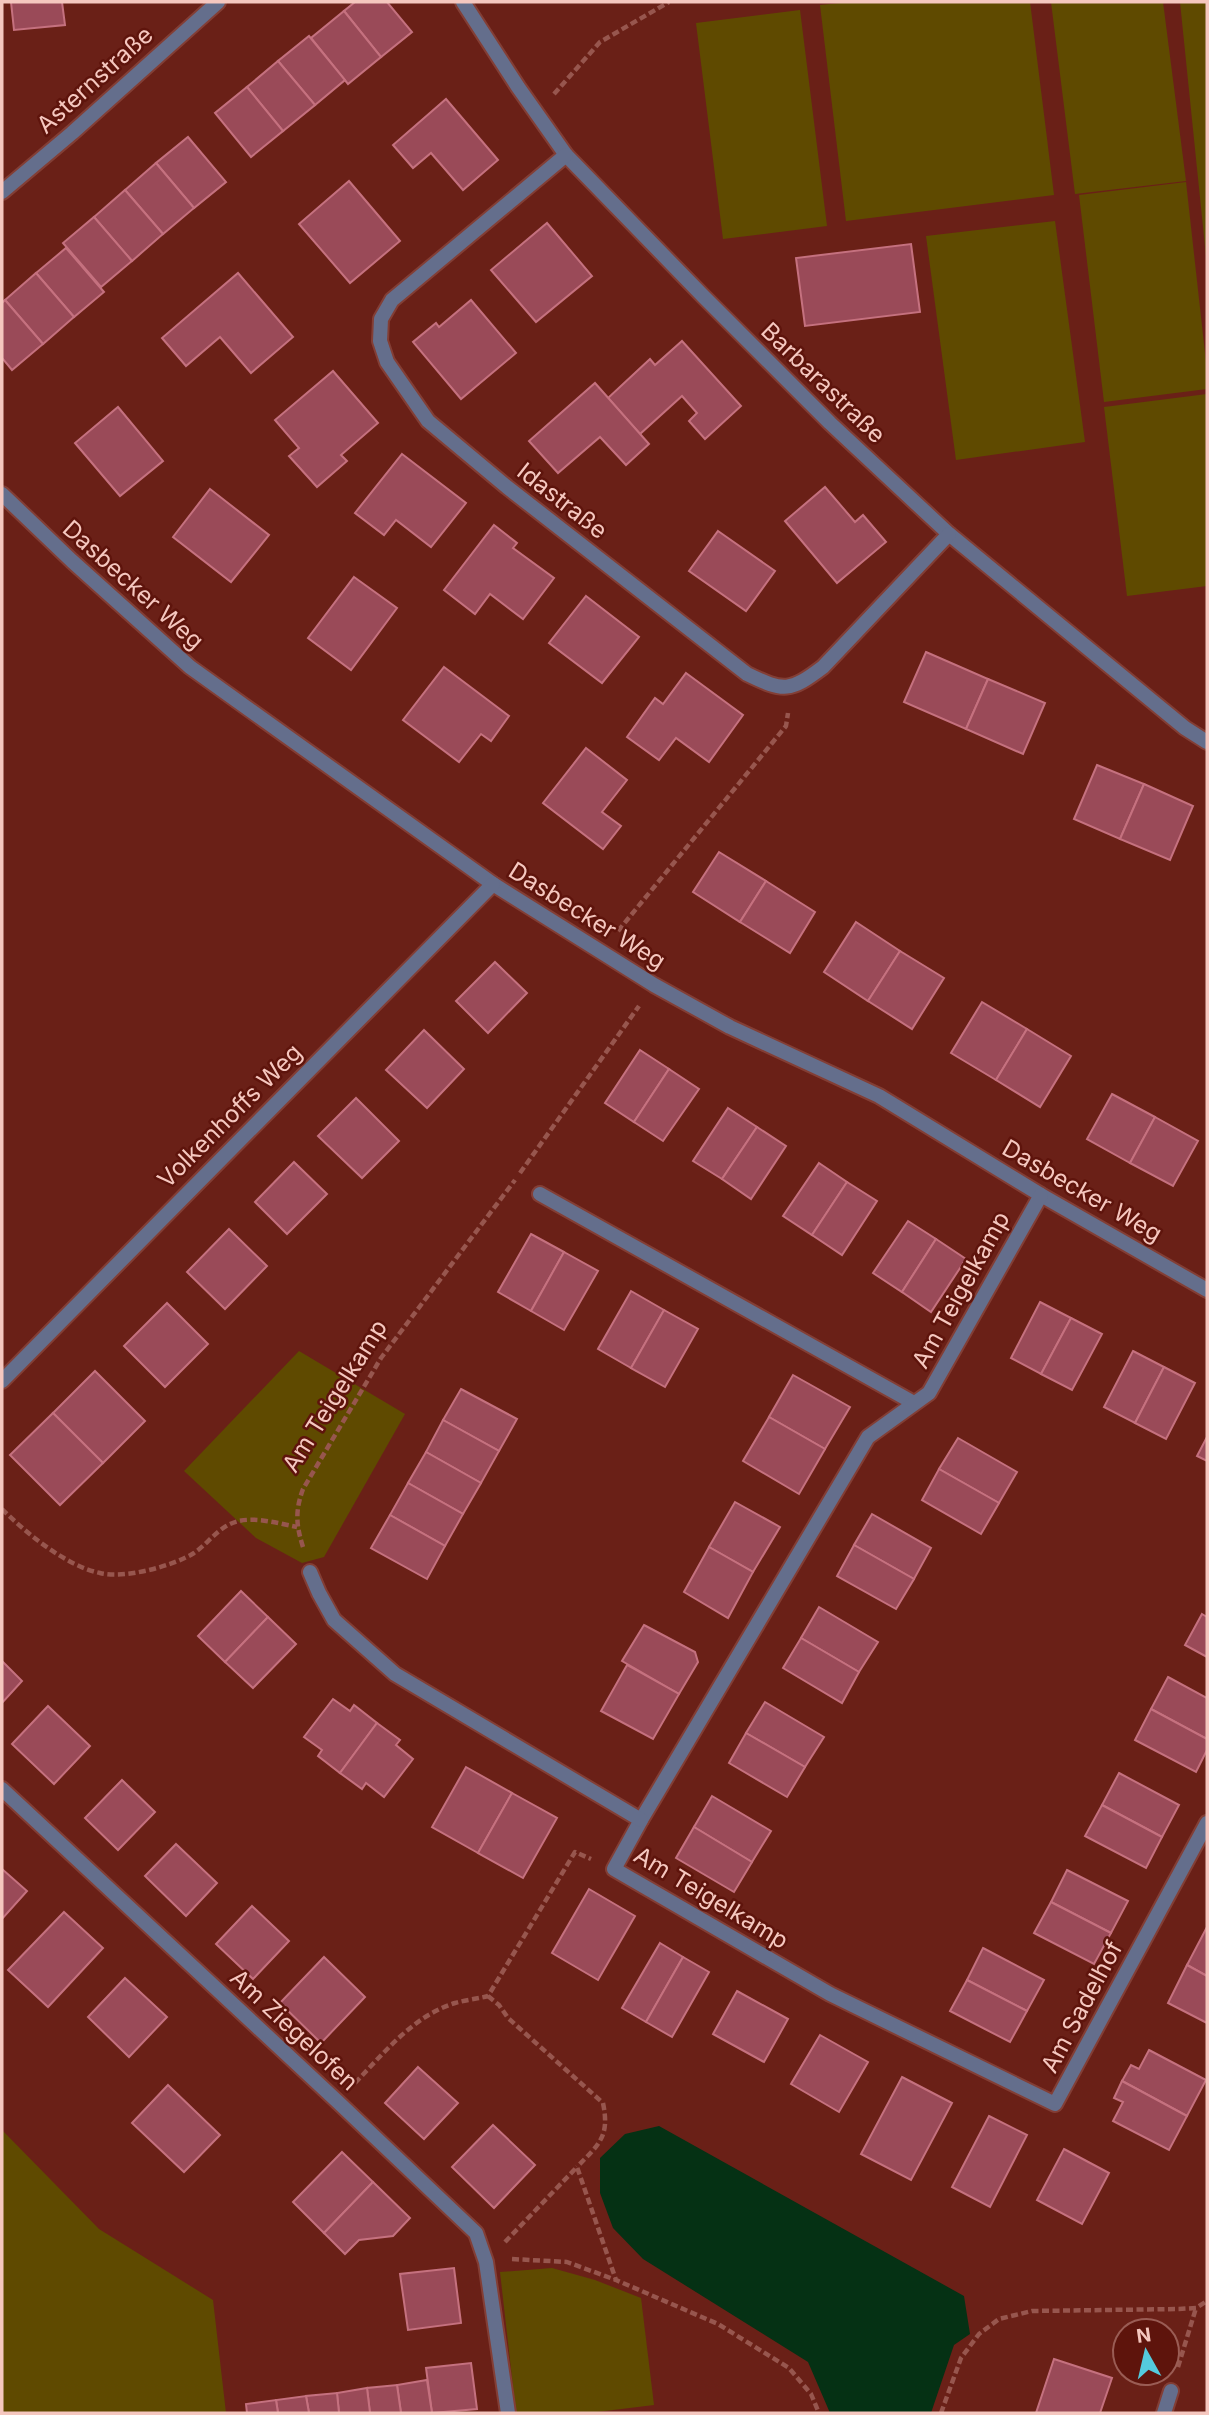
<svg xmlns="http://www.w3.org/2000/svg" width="1209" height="2415" viewBox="0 0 1209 2415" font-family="Inter,sans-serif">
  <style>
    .green { fill: #5f4a00 }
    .water { fill: #053114 }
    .building { fill: #9a4a58; stroke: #c5717f; stroke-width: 2 }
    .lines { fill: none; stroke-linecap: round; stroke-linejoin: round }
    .street-casing { stroke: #833e35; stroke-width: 18 }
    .path { stroke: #97564e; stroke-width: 4.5; stroke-dasharray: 7 3.5; stroke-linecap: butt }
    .street { stroke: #646e8c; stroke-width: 14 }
    .labels { text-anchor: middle; stroke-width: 5; stroke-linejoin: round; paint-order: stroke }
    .street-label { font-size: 24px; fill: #f5c7bf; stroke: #5e140c }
  </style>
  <rect width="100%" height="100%" fill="#6a2017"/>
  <g class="green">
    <path d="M850 2H1030L1054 195 846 221 820 5Z"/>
    <path d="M1051 2H1163L1186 181 1075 194Z"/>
    <path d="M1180 2H1207V266Z"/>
    <path d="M800 10 827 226 723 239 696 23Z"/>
    <path d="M1186 182 1207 371V389L1104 402 1079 195Z"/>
    <path d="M1055 221 1085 442 956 460 926 236Z"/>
    <path d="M1207 394V586L1127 596 1104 407Z"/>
    <path d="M299 1351 405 1414 324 1557 302 1563 256 1538 184 1471Z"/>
    <path d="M2 2130 99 2229 213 2300 226 2413H2Z"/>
    <path d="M552 2268 595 2280 641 2298 654 2405 589 2413H516L500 2272Z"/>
  </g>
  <path class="water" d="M659 2126 964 2296 970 2334 954 2345 931 2413H830L808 2362 643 2259 613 2228 600 2193V2158L625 2134Z"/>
  <g class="building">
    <path d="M11 2H62L65 25 14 30Z"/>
    <path d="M355 2H387L412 32 381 57 344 11Z"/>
    <path d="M344 11 381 57 348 84 311 38Z"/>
    <path d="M309 36 345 80 315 105 278 61Z"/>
    <path d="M278 61 315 105 283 131 247 87Z"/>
    <path d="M247 87 283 131 251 157 215 113Z"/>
    <path d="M446 99 498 160 463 190 431 153 413 168 393 145Z"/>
    <path d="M188 137 226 182 194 208 156 163Z"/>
    <path d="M156 163 194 208 163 234 125 190Z"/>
    <path d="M349 181 400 241 350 283 299 224Z"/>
    <path d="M125 190 163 234 132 261 94 217Z"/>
    <path d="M94 217 132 261 101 287 63 243Z"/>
    <path d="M547 223 592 276 536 322 491 270Z"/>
    <path d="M911 244 920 312 805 326 796 258Z"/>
    <path d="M66 248 104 292 74 317 36 273Z"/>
    <path d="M36 273 74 317 43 344 5 300Z"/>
    <path d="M238 273 293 337 251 373 220 337 186 366 162 338Z"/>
    <path d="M5 300 43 344 12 370 2 358V303Z"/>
    <path d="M471 300 516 353 461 399 413 342 436 323 439 327Z"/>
    <path d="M682 341 741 406 705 439 689 421 697 413 682 396 640 434 608 398 650 359 655 365Z"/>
    <path d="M333 371 378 423 341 455 347 461 317 487 289 456 299 448 275 420Z"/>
    <path d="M595 383 649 444 626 465 600 437 558 473 529 441Z"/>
    <path d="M118 407 163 461 120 496 75 443Z"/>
    <path d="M402 454 466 503 431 547 396 520 384 535 355 513Z"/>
    <path d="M825 487 855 522 863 515 886 542 837 583 785 521Z"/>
    <path d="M210 489 269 535 231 582 173 537Z"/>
    <path d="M494 525 517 543 513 548 554 578 523 619 490 594 475 614 444 590Z"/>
    <path d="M718 531 775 571 746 611 689 571Z"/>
    <path d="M354 577 397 608 351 670 308 638Z"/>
    <path d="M586 596 639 637 602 683 549 643Z"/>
    <path d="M926 652 988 679 966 729 904 702Z"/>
    <path d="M444 667 509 716 491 741 481 734 459 762 403 720Z"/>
    <path d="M686 673 743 715 709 762 676 738 659 760 627 737 655 698 663 704Z"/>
    <path d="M988 679 1045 703 1023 754 966 729Z"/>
    <path d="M586 748 627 780 602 812 621 826 603 849 543 803Z"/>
    <path d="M1097 765 1144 784 1120 839 1074 819Z"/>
    <path d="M1144 784 1193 806 1170 860 1120 839Z"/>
    <path d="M719 852 766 881 740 922 693 892Z"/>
    <path d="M766 881 815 912 790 953 740 922Z"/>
    <path d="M856 922 900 951 868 1001 824 972Z"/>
    <path d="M900 951 944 978 912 1029 868 1001Z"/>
    <path d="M495 962 527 993 488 1033 456 1001Z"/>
    <path d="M982 1002 1027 1029 996 1080 951 1053Z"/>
    <path d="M1027 1029 1071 1056 1040 1107 996 1080Z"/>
    <path d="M424 1030 464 1069 427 1108 386 1070Z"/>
    <path d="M640 1050 669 1069 634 1122 605 1103Z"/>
    <path d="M669 1069 699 1089 663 1141 634 1122Z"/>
    <path d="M1112 1094 1155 1117 1130 1163 1087 1139Z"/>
    <path d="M356 1098 399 1141 362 1178 318 1136Z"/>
    <path d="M728 1108 757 1127 722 1179 693 1161Z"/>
    <path d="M1155 1117 1198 1141 1173 1186 1130 1163Z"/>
    <path d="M757 1127 786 1146 751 1199 722 1179Z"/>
    <path d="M294 1162 327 1194 287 1234 255 1202Z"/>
    <path d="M819 1163 847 1182 812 1235 783 1216Z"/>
    <path d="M847 1182 877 1201 842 1255 812 1235Z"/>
    <path d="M908 1221 936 1239 902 1292 873 1273Z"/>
    <path d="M229 1229 267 1266 225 1309 187 1272Z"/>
    <path d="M531 1234 564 1252 531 1311 498 1292Z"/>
    <path d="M936 1239 966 1259 931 1312 902 1292Z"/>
    <path d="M564 1252 598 1271 564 1330 531 1311Z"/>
    <path d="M631 1291 664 1310 631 1368 598 1349Z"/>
    <path d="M1040 1302 1071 1318 1041 1374 1011 1358Z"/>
    <path d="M167 1303 208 1344 165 1387 124 1346Z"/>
    <path d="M664 1310 698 1329 665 1387 631 1368Z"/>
    <path d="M1071 1318 1102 1334 1072 1390 1041 1374Z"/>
    <path d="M1133 1351 1164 1367 1135 1423 1104 1407Z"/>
    <path d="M1164 1367 1195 1383 1166 1439 1135 1423Z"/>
    <path d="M95 1371 145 1421 103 1463 53 1413Z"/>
    <path d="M793 1375 850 1407 825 1449 769 1417Z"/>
    <path d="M461 1389 517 1419 499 1451 443 1420Z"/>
    <path d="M53 1413 103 1463 60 1505 10 1455Z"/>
    <path d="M769 1417 825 1449 799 1494 743 1461Z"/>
    <path d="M443 1420 499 1451 481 1483 426 1452Z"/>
    <path d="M1207 1437V1461L1197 1456Z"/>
    <path d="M958 1438 1017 1472 999 1503 939 1469Z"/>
    <path d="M426 1452 481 1483 463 1514 408 1483Z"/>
    <path d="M939 1469 999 1503 981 1534 922 1500Z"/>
    <path d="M408 1483 463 1514 445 1546 390 1515Z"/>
    <path d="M735 1502 780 1527 753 1572 709 1547Z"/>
    <path d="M872 1514 931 1548 914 1579 854 1545Z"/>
    <path d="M390 1515 445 1546 427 1579 371 1548Z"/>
    <path d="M854 1545 914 1579 896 1609 837 1576Z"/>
    <path d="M709 1547 753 1572 728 1618 684 1592Z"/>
    <path d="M241 1591 268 1617 225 1662 198 1636Z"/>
    <path d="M819 1607 878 1642 859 1672 801 1638Z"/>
    <path d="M1202 1614 1207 1617V1657L1185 1645Z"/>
    <path d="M268 1617 296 1644 253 1688 225 1662Z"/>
    <path d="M644 1625 695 1652 698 1662 679 1694 622 1661Z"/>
    <path d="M801 1638 859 1672 842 1703 783 1668Z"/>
    <path d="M2 1661 22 1681 2 1703Z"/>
    <path d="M627 1665 679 1694 653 1739 601 1711Z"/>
    <path d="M1168 1677 1207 1698V1739L1151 1709Z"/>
    <path d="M333 1699 350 1711 354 1705 377 1723 340 1773 318 1756 322 1750 304 1737Z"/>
    <path d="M765 1702 824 1737 805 1767 746 1733Z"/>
    <path d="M48 1706 90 1746 54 1784 12 1744Z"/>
    <path d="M1151 1709 1207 1739V1750L1196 1772 1135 1740Z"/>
    <path d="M377 1723 400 1740 396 1745 413 1759 384 1797 366 1783 362 1789 340 1773Z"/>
    <path d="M746 1733 805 1767 787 1797 729 1763Z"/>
    <path d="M466 1767 512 1793 478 1853 432 1827Z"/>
    <path d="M1119 1773 1179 1805 1162 1837 1102 1805Z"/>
    <path d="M122 1780 155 1812 118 1850 85 1818Z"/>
    <path d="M512 1793 557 1818 523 1878 478 1853Z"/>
    <path d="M712 1796 771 1831 752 1862 694 1827Z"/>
    <path d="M1102 1805 1162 1837 1146 1868 1085 1836Z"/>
    <path d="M694 1827 752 1862 734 1892 676 1858Z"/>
    <path d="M176 1844 217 1883 186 1916 145 1876Z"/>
    <path d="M2 1869 27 1891 2 1919Z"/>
    <path d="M1067 1870 1128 1901 1111 1933 1051 1902Z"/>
    <path d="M589 1889 635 1916 598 1980 552 1953Z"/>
    <path d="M1051 1902 1111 1933 1094 1964 1034 1933Z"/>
    <path d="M252 1906 289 1941 253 1979 216 1944Z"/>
    <path d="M64 1912 103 1948 48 2007 8 1970Z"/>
    <path d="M1207 1927V1976L1187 1965Z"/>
    <path d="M660 1943 683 1957 646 2022 622 2008Z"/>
    <path d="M983 1948 1044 1980 1027 2011 967 1980Z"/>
    <path d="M324 1957 365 1997 321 2043 280 2003Z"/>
    <path d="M683 1957 709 1972 672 2037 646 2022Z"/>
    <path d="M1187 1965 1207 1976V2023L1168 2003Z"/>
    <path d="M125 1978 167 2017 129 2057 88 2017Z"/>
    <path d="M967 1980 1027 2011 1010 2042 950 2011Z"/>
    <path d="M737 1991 788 2019 764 2062 713 2034Z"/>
    <path d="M820 2035 868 2062 839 2112 791 2084Z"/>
    <path d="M1149 2050 1206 2080 1187 2116 1122 2081 1131 2065 1139 2069Z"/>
    <path d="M418 2067 458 2103 424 2139 385 2103Z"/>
    <path d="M902 2077 952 2103 911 2180 861 2154Z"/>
    <path d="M1122 2081 1187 2116 1169 2150 1113 2121 1123 2102 1114 2098Z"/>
    <path d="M168 2085 220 2135 184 2172 132 2123Z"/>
    <path d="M989 2116 1027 2135 990 2207 952 2187Z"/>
    <path d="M493 2125 535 2165 494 2208 452 2167Z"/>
    <path d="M1064 2149 1109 2173 1082 2224 1037 2200Z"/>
    <path d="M342 2152 373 2182 324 2233 293 2202Z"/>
    <path d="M373 2182 410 2218 393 2236 359 2240 345 2254 324 2233Z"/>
    <path d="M454 2268 461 2323 408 2330 400 2274Z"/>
    <path d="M1054 2359 1112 2378 1100 2413H1036Z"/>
    <path d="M471 2363 477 2409 432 2413 426 2368Z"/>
    <path d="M427 2380 432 2413H401L397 2385Z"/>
    <path d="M397 2385 401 2413H370L367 2388Z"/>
    <path d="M367 2388 370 2413H339L337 2393Z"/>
    <path d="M337 2393 339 2413H309L306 2396Z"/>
    <path d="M306 2396 309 2413H278L276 2400Z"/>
    <path d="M276 2400 278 2413H247L246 2404Z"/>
  </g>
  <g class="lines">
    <g class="street-casing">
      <g id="street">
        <path d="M463 2 518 87 566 155 703 296 830 423 949 534 1185 728 1207 742"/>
        <path d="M566 155 392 300 381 319 380 341 387 362 428 421 507 487 747 674C784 692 790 692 823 667L949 534"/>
        <path d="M2 192 72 133 218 2"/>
        <path d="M2 494 72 561 190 667 493 884 654 985 730 1027 879 1096 1041 1195 1207 1290"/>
        <path d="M540 1194 914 1403"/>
        <path d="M1041 1195 929 1393 868 1437 641 1820 614 1869 830 1994 1055 2104 1207 1823"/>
        <path d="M2 1381 493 884"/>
        <path d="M310 1572 319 1593 334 1620 395 1674 641 1820"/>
        <path d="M2 1789 338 2102 476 2233 486 2262 508 2413"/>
        <path d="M1164 2413 1171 2391"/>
      </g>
    </g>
    <g class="path">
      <path d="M554 94 600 42 669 2"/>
      <path d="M618 931 786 726 788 713"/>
      <path d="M520 1173 639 1006"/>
      <path d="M2 1509C26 1533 66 1566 100 1573 125 1579 173 1566 194 1553 206 1545 215 1532 228 1525 248 1514 276 1523 297 1527"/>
      <path d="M303 1547C296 1525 295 1511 303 1489L381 1358 515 1180"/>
      <path d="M488 1996 499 2005 508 2018 603 2103C610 2137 599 2144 577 2167"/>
      <path d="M355 2083C384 2053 413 2016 455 2003 465 2000 477 1999 488 1996L575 1852 591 1859"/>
      <path d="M505 2242 577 2167 616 2280 718 2324 789 2368 811 2394 819 2413"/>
      <path d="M512 2259 567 2262 616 2280"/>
      <path d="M1178 2367 1196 2308"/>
      <path d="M941 2413 961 2358 979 2334 999 2319 1032 2311 1179 2309 1196 2308 1207 2301"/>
    </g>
    <use href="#street" class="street"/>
  </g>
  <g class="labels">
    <g class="street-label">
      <text transform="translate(95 80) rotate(-42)" y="8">Asternstraße</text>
      <text transform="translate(823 383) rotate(44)" y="8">Barbarastraße</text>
      <text transform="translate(562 501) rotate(38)" y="8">Idastraße</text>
      <text transform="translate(133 585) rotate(42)" y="8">Dasbecker Weg</text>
      <text transform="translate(587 916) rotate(32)" y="8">Dasbecker Weg</text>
      <text transform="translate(230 1116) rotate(-45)" y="8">Volkenhoffs Weg</text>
      <text transform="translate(1082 1191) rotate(30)" y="8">Dasbecker Weg</text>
      <text transform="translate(961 1290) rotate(-61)" y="8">Am Teigelkamp</text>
      <text transform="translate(335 1396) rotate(-58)" y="8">Am Teigelkamp</text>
      <text transform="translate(711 1898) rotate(31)" y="8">Am Teigelkamp</text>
      <text transform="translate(1082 2007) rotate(-62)" y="8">Am Sadelhof</text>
      <text transform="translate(294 2030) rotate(43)" y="8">Am Ziegelofen</text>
    </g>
  </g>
  <rect width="1209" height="2415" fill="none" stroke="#f5c7bf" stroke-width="7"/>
  <g transform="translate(1146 2352) rotate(352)"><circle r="33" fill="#5e140c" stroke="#9a5c54" stroke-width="2"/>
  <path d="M0-5L12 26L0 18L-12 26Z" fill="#54cadd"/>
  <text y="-10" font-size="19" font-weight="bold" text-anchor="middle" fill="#f5c7bf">N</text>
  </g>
</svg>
